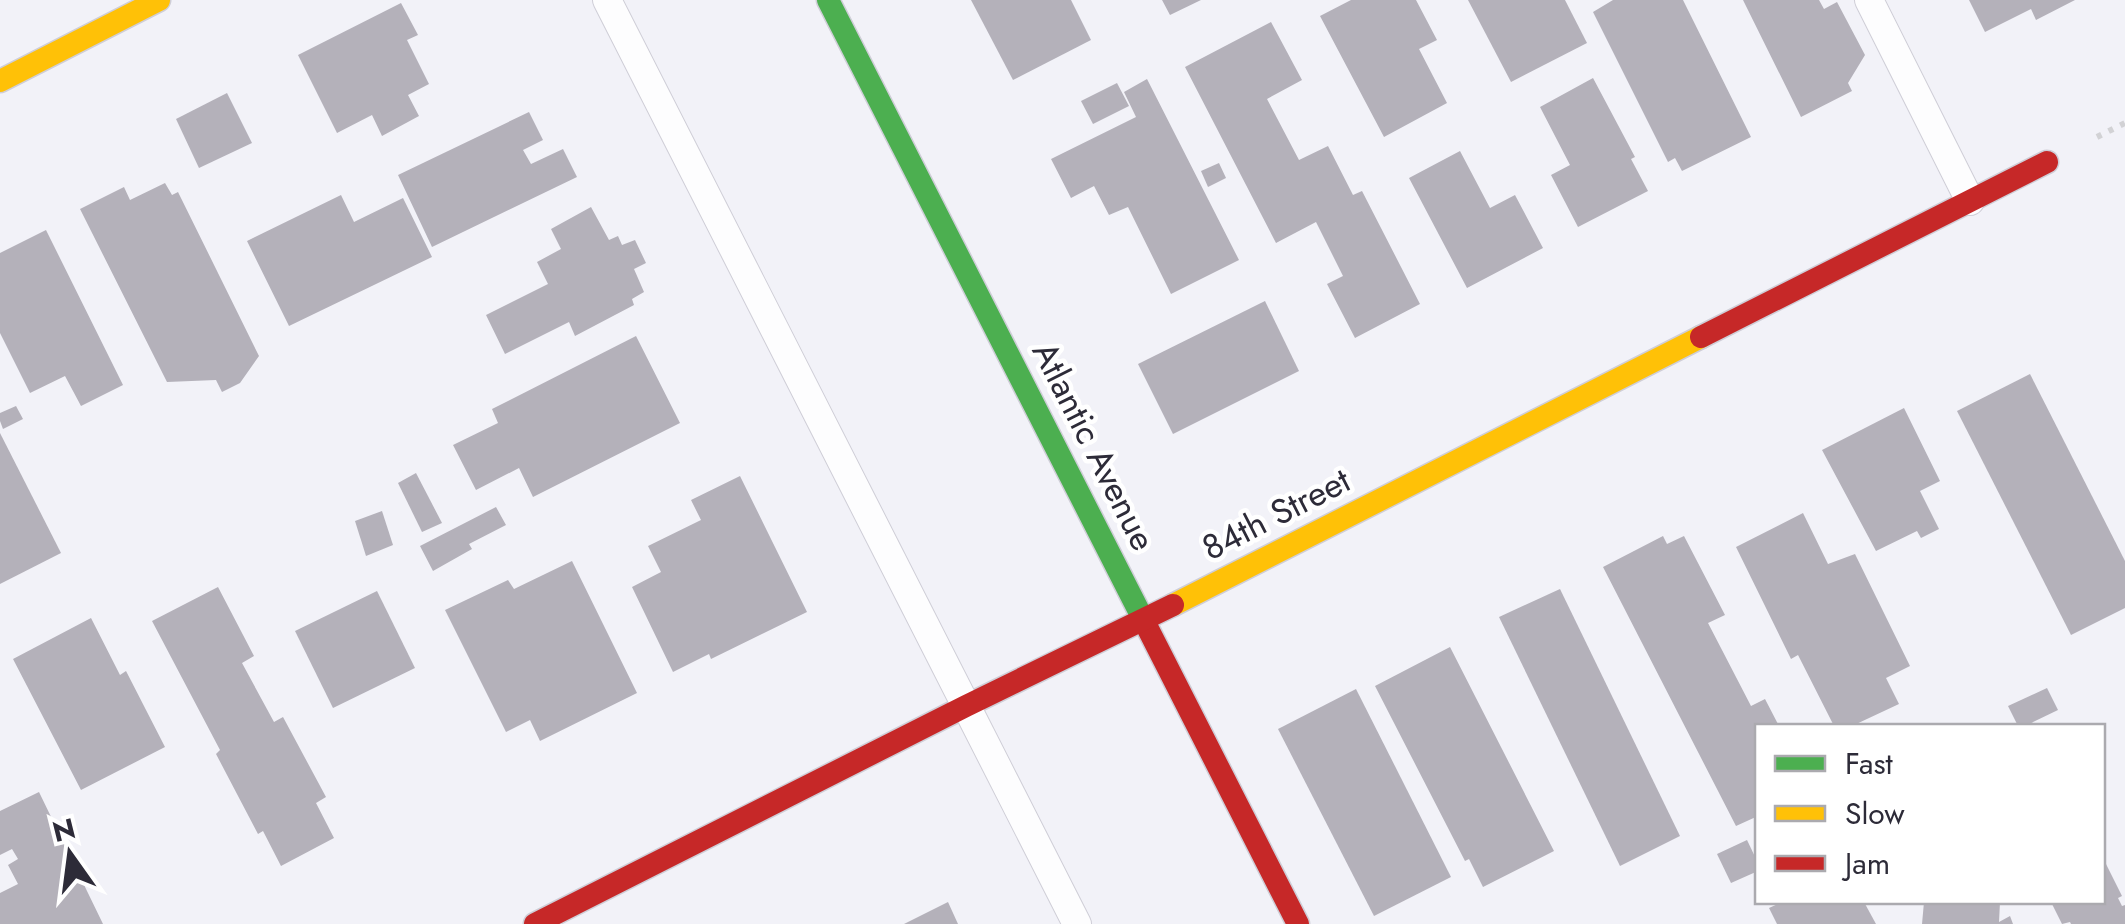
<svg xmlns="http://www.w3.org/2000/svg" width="2125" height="924" viewBox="0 0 2125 924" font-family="Jost,sans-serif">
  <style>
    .building { fill: #b4b1ba }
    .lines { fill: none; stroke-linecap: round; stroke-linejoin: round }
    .lane-casing { stroke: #cfced7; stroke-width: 30 }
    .fast-casing { stroke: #cfced7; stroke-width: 25 }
    .slow-casing { stroke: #cfced7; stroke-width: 25 }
    .jam-casing { stroke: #cfced7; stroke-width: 25 }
    .path { stroke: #d2d2d5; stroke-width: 6; stroke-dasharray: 5 8; stroke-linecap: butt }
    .lane { stroke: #fdfdfe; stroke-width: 28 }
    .fast { stroke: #4caf50; stroke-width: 22 }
    .slow { stroke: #ffc107; stroke-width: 22 }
    .jam { stroke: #c62828; stroke-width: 22 }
    .labels { text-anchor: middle; stroke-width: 9; stroke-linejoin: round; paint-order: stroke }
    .street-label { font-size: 35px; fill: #2d2b38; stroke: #fff }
  </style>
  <rect width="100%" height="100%" fill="#f2f2f8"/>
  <g class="building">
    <path d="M971 0H1071L1091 40 1013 80Z"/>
    <path d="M1162 0H1201L1170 15Z"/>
    <path d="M1351 0H1416L1437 40 1419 49 1447 103 1384 137 1320 16Z"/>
    <path d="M1468 0H1565L1587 43 1511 82Z"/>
    <path d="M1613 0H1683L1751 137 1682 171 1675 158 1668 162 1593 12Z"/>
    <path d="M1743 0H1819L1824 9 1837 2 1865 55 1848 83 1852 91 1801 117Z"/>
    <path d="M1969 0H2075L2036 20 2031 9 1985 32Z"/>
    <path d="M401 3 418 35 407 40 429 84 408 95 419 116 382 136 372 115 337 133 298 55Z"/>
    <path d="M1271 22 1302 80 1267 99 1299 160 1328 146 1353 195 1362 191 1420 304 1355 338 1327 284 1343 276 1316 222 1276 243 1185 67Z"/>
    <path d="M1593 78 1635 157 1631 159 1648 191 1578 227 1551 175 1570 165 1540 107Z"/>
    <path d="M1147 79 1239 260 1171 294 1128 207 1109 215 1094 186 1071 198 1051 159 1136 117 1124 92Z"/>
    <path d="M1117 83 1129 106 1093 124 1081 101Z"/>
    <path d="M227 93 252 143 199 168 176 119Z"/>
    <path d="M529 112 543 140 523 150 531 164 563 149 577 177 432 247 398 175Z"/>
    <path d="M1460 151 1490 208 1515 195 1543 248 1467 288 1409 178Z"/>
    <path d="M1219 163 1226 178 1208 187 1201 171Z"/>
    <path d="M165 183 172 195 178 192 259 356 240 383 222 392 216 380 167 382 80 209 124 187 130 200Z"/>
    <path d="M341 195 354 222 403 198 432 257 289 326 247 241Z"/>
    <path d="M591 207 609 240 618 236 622 245 635 240 646 263 634 269 644 292 632 299 634 305 575 336 569 322 505 354 486 315 548 284 537 262 561 249 551 229Z"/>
    <path d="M46 230 123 385 81 406 65 376 30 393 0 333V253Z"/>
    <path d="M1265 301 1299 371 1173 434 1138 364Z"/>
    <path d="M636 336 680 423 533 497 519 468 476 490 453 445 498 423 492 409Z"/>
    <path d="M2030 374 2125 561V608L2071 635 1957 411Z"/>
    <path d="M16 406 23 419 3 429 0 421V413Z"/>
    <path d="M1904 408 1940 481 1920 491 1939 529 1921 538 1917 531 1876 551 1822 450Z"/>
    <path d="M0 433 61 553 0 584Z"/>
    <path d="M416 473 442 523 422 532 398 483Z"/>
    <path d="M740 476 807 612 711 659 709 654 673 672 632 587 661 572 648 546 701 520 691 500Z"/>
    <path d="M496 507 506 525 469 544 472 549 433 571 420 546Z"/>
    <path d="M382 511 393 545 366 556 355 521Z"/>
    <path d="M1803 513 1828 564 1855 554 1910 666 1886 678 1899 704 1852 726H1834L1798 655 1791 659 1736 547Z"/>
    <path d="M1663 536 1667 544 1684 536 1725 615 1708 623 1751 706 1765 699 1779 726H1758V816L1736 826 1603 567Z"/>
    <path d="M572 561 637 693 540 741 530 720 506 732 445 610 508 580 514 589Z"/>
    <path d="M218 587 254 656 242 663 274 722 283 717 326 797 316 803 334 838 281 866 263 831 258 834 216 754 220 750 152 621Z"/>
    <path d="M1560 589 1680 836 1620 866 1499 617Z"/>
    <path d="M377 591 415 668 333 708 295 631Z"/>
    <path d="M91 618 120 675 126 671 165 747 81 790 13 659Z"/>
    <path d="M1450 647 1554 851 1483 887 1469 859 1465 861 1375 686Z"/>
    <path d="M2047 688 2058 710 2025 726H2018L2008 706Z"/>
    <path d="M1356 689 1451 877 1374 916 1278 729Z"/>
    <path d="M39 792 103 924H0V893L18 884 8 865 18 859 12 849 0 855V811Z"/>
    <path d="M1747 840 1758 863V871L1731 883 1717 854Z"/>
    <path d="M2102 856 2122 896 2118 898 2122 906 2125 905V924H2071L2070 922 2062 924 2051 902H2102Z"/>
    <path d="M948 902 958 924H904Z"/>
    <path d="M1782 902H1864L1876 924H1777L1769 908Z"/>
    <path d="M1924 902H2000L1999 922 2010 916 2013 924H1922Z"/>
  </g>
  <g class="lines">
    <g class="lane-casing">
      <g id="lane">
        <path d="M607 0 1077 924"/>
        <path d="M1869 0 1970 201"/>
      </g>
    </g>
    <g class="fast-casing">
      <path id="fast" d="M828 0 1145 623"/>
    </g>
    <g class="slow-casing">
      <g id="slow">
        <path d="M0 81 159 0"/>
        <path d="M1173 605 1701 337"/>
      </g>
    </g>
    <g class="jam-casing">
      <g id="jam">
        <path d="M1701 337 2047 162"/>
        <path d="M1145 623 1298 924"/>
        <path d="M535 924 966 706 1173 605"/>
      </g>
    </g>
    <path class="path" d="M2097 137 2125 123"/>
    <use href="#lane" class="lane"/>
    <use href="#fast" class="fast"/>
    <use href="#slow" class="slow"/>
    <use href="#jam" class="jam"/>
  </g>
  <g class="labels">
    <g class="street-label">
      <text transform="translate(1094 446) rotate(63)" y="12">Atlantic Avenue</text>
      <text transform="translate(1276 514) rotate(-27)" y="12">84th Street</text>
    </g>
  </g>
  <rect x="1755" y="724" width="350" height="180" fill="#ffffff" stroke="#abaaaf" stroke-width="2.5"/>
  <rect x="1775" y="756" width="50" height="15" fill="#4caf50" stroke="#abaaaf" stroke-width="2.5"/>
  <text x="1845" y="774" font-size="30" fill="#2d2b38">Fast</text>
  <rect x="1775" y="806" width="50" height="15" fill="#ffc107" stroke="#abaaaf" stroke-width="2.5"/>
  <text x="1845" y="824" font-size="30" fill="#2d2b38">Slow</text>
  <rect x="1775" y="856" width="50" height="15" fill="#c62828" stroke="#abaaaf" stroke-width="2.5"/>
  <text x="1845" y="874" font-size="30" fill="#2d2b38">Jam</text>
  <g transform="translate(70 854) rotate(346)" stroke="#ffffff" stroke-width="8" paint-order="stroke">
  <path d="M0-8L18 38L0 25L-18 38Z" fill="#2d2b38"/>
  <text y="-15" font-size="28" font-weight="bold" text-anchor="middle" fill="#2d2b38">N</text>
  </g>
</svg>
